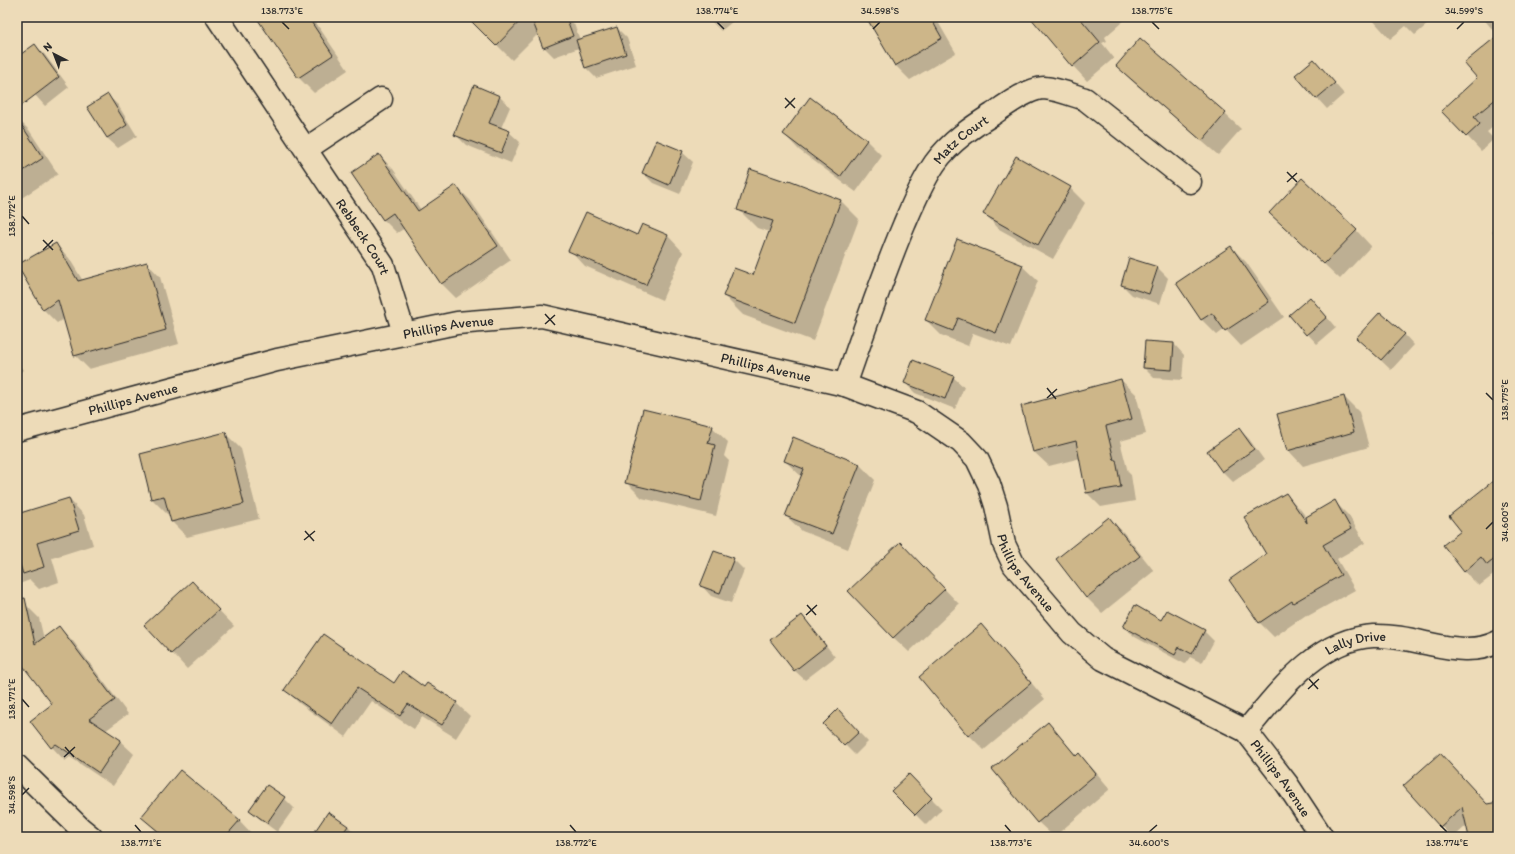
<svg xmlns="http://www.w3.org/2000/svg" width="1515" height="854" viewBox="0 0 1515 854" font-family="Itim,sans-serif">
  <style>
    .shadow { fill: #0003 }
    .building { fill: #cdb689; stroke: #2b2b2b }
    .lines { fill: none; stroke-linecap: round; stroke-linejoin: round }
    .minor-casing { stroke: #2b2b2b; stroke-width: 25 }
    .minor { stroke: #eddbb8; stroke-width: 22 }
    .ticks { fill: none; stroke: #2b2b2b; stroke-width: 1.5 }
    .labels { text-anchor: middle; stroke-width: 3; stroke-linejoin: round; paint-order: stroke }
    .street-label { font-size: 14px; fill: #2b2b2b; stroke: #eddbb8 }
    .neatline { fill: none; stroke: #2b2b2b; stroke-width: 1.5 }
    .ticks-label { font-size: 10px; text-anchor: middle; fill: #2b2b2b }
  </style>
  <rect width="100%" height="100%" fill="#eddbb8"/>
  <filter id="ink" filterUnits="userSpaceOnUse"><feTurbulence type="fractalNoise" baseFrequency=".025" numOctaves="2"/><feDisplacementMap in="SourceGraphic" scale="8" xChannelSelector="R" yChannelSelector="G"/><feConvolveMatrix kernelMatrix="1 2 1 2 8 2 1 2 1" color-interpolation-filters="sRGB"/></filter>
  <g filter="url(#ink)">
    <g class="shadow">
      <path d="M258 17H312L348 70 314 93 299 78Z"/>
      <path d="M469 17H567L574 24 580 40 617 28 627 38 636 65 596 78 586 68 579 48 554 57 544 47 539 33 512 60Z"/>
      <path d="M707 17H738L721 31Z"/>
      <path d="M867 17H947L938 22 956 53 910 80 896 66Z"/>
      <path d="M1031 17H1128L1105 37 1107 41 1102 43 1114 58 1087 81 1073 66Z"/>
      <path d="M1174 17H1180L1177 20Z"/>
      <path d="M1370 17H1436L1415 35 1406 26 1390 39Z"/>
      <path d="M1482 17H1498V123L1487 132 1494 139 1481 151 1467 136 1478 78 1498 36Z"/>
      <path d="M1140 39 1225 114 1241 129 1218 155 1132 81 1117 66Z"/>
      <path d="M35 45 45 55 69 87 45 106 35 95 17 72V59Z"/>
      <path d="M1314 60 1344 94 1327 109 1296 75Z"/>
      <path d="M475 87 500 97 510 107 501 128 509 132 520 142 511 163 466 145 456 135Z"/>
      <path d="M107 95 118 105 137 136 118 148 107 138Z"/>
      <path d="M811 99 867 141 882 156 856 192 799 150 784 134Z"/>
      <path d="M17 118 29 130 58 174 17 201Z"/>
      <path d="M682 152 693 162 680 194 653 183 643 173Z"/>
      <path d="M379 155 393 169 421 210 456 186 470 200 511 260 456 298 442 284 405 228 397 233 383 219Z"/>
      <path d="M1070 188 1085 203 1053 259 999 229 984 213Z"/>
      <path d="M841 201 859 219 813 341 743 315 724 296 754 276 770 232 757 228 738 209Z"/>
      <path d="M642 225 668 236 683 252 662 300 585 266 570 250 637 236Z"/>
      <path d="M1498 227V240L1492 232Z"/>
      <path d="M1286 228 1356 230 1371 246 1340 279Z"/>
      <path d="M56 244 69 258 83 281 147 263 160 277 179 344 89 369 75 355 65 318 57 323 43 309Z"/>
      <path d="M1231 247 1246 262 1284 317 1241 346 1225 329 1217 335 1202 320 1177 283Z"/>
      <path d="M1130 259 1158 268 1168 278 1160 304 1132 295 1122 285Z"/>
      <path d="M1022 266 1038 281 1011 347 973 333 968 346 941 335 926 320Z"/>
      <path d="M1320 309 1336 328 1317 344 1290 315Z"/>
      <path d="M1404 334 1414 345 1391 370 1368 348Z"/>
      <path d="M1174 344 1184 355 1182 380 1154 378 1144 368Z"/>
      <path d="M17 362 23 370 17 375Z"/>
      <path d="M953 377 964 387 955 409 915 393 905 383Z"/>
      <path d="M1121 380 1136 394 1146 434 1120 441 1128 472 1131 475 1135 501 1101 507 1087 493 1081 458 1049 466 1034 452 1022 407Z"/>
      <path d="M1344 397 1359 412 1369 447 1303 466 1288 450Z"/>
      <path d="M712 427 728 442 724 456 729 461 716 516 642 498 626 482Z"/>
      <path d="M1239 429 1249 439 1264 460 1233 482 1223 472 1208 452Z"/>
      <path d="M226 434 241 449 259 519 187 537 172 522 169 513 167 514 152 499Z"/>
      <path d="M794 439 860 465 875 480 848 549 802 531 786 516 802 477 785 461Z"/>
      <path d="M1498 482V574L1496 573 1479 586 1464 571Z"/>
      <path d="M1286 494 1300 509 1307 518 1335 502 1349 516 1365 543 1337 559 1355 590 1308 616 1306 615 1274 637 1260 623 1231 581 1267 555Z"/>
      <path d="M69 499 84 515 93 545 52 558 59 582 39 589 30 580 19 584 17 582V515Z"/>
      <path d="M1109 518 1124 533 1154 571 1102 613 1087 598 1057 560Z"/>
      <path d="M915 558 959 604 909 652 893 637Z"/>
      <path d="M733 559 744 570 731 603 711 596 701 585Z"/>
      <path d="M192 582 234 626 187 669 146 625Z"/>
      <path d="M25 604 39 618 44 639 59 627 73 641 128 714 105 731 120 741 134 754 113 786 70 757 65 761 52 747 54 705 17 656V606Z"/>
      <path d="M801 617 812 627 835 657 805 680 794 670Z"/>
      <path d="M1162 621 1204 631 1214 641 1202 663 1190 657 1185 664 1135 637 1124 627Z"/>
      <path d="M981 626 996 641 1045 699 984 750 969 735Z"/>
      <path d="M394 685 425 688 456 703 470 716 456 738 422 717 414 729 371 701 346 737 299 703 285 689Z"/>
      <path d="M848 721 868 742 855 755 845 745Z"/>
      <path d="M1048 724 1077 756 1079 754 1094 770 1110 789 1054 837 1038 822Z"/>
      <path d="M1440 754 1488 805 1498 803V837H1470L1467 825 1454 837H1451L1441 826Z"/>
      <path d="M909 776 942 809 926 825 893 792Z"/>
      <path d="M284 798 294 808 277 832 261 820 250 810Z"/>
      <path d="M142 817 239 820 254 836 253 837H163Z"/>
      <path d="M348 826 358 837H312Z"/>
    </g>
    <g class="building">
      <path d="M256 17H308L333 55 298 78Z"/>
      <path d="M467 17H524L496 46Z"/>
      <path d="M531 17H566L573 36 543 48Z"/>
      <path d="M866 17H930L942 38 895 66Z"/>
      <path d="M1030 17H1079L1100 42 1072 67Z"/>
      <path d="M617 27 626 54 585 68 576 40Z"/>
      <path d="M1498 35V97L1474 117 1480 124 1466 137 1441 111 1477 78 1464 63Z"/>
      <path d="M1140 38 1226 113 1202 141 1116 66Z"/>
      <path d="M35 44 59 77 17 109V57Z"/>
      <path d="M1314 59 1335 83 1316 99 1295 75Z"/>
      <path d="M474 85 500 96 489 123 510 131 501 153 454 135Z"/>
      <path d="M108 94 127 125 107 138 87 107Z"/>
      <path d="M810 97 867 140 840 177 783 134Z"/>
      <path d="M17 118 43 158 17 175Z"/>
      <path d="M656 140 683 151 669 185 642 173Z"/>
      <path d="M379 154 418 211 456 185 498 246 441 284 393 213 383 220 351 173Z"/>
      <path d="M1016 156 1071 187 1038 245 983 214Z"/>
      <path d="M750 169 788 182 789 180 841 200 795 323 723 296 734 268 753 275 773 221 737 210Z"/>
      <path d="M1302 178 1357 230 1324 264 1269 213Z"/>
      <path d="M586 212 637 235 642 224 668 235 646 285 568 251Z"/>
      <path d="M957 239 1023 265 996 333 958 318 953 331 925 320Z"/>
      <path d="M56 243 78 281 147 262 166 330 74 356 58 300 43 310 17 265Z"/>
      <path d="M1231 246 1269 302 1225 331 1212 313 1201 320 1176 283Z"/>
      <path d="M1129 258 1158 267 1149 294 1121 285Z"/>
      <path d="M1310 297 1327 317 1306 335 1289 315Z"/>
      <path d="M1380 312 1405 334 1381 360 1356 338Z"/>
      <path d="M1145 341 1174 343 1172 370 1143 368Z"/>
      <path d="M913 360 954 376 945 399 904 383Z"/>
      <path d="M1121 379 1132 419 1106 426 1114 460H1116L1121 487 1086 493 1076 441 1033 452 1021 406Z"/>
      <path d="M1344 396 1354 432 1287 451 1277 414Z"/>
      <path d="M643 409 713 426 708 443 715 445 701 501 625 483Z"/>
      <path d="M1239 428 1254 449 1222 472 1207 451Z"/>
      <path d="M226 432 244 504 171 522 164 496 151 499 140 454Z"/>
      <path d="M793 437 860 464 832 534 785 516 804 469 784 461Z"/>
      <path d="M1498 477V556L1487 565 1481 557 1464 572 1443 545 1461 531 1449 516Z"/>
      <path d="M1286 493 1307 523 1306 517 1335 500 1351 529 1323 545 1341 575 1293 603 1292 601 1259 623 1229 580 1266 554 1244 517Z"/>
      <path d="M69 498 79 530 37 543 44 567 23 574 17 555V514Z"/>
      <path d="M1109 517 1140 556 1086 598 1056 559Z"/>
      <path d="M900 542 945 589 893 638 848 591Z"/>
      <path d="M714 551 734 558 720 593 700 586Z"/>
      <path d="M192 581 219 610 171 654 144 625Z"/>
      <path d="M25 598 35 644 59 626 115 700 89 719 121 740 99 773 56 744 51 748 30 721 52 704 17 658V599Z"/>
      <path d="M1135 605 1161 620 1167 610 1205 630 1192 654 1179 647 1175 655 1123 627Z"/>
      <path d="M802 615 826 646 794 671 770 640Z"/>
      <path d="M981 624 1031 683 968 736 919 677Z"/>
      <path d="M323 634 394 683 402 671 424 687 427 683 457 702 442 725 408 704 400 716 357 688 332 724 284 690Z"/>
      <path d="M838 709 859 732 844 746 823 724Z"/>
      <path d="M1048 722 1076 756 1079 753 1096 774 1037 823 992 769Z"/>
      <path d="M1440 753 1487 804 1498 802V834L1485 837H1469L1462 807 1440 827 1403 786Z"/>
      <path d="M180 770 240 820 225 837H165L141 817Z"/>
      <path d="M909 774 932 798 915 815 891 791Z"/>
      <path d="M267 785 285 797 267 823 249 810Z"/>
      <path d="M328 812 348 826 340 837H311Z"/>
    </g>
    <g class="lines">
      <g class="minor-casing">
        <g id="minor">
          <path id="s1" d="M217 17 383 265 404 333"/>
          <path d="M306 149 381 99"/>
          <path id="s2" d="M845 385C864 331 882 277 904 225 913 204 922 182 935 163 950 142 972 127 993 114 1004 106 1030 88 1044 88 1058 89 1072 95 1085 99L1190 182"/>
          <path id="s3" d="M17 430 277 360 457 323 542 316 845 385 917 412 961 442 977 459 989 484 996 506 1004 544 1014 565 1072 633 1103 659 1246 731 1287 784 1322 837"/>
          <path id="s4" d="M1246 731C1279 692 1317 639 1373 636 1392 635 1412 640 1430 644 1453 649 1476 653 1498 642"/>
          <path d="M17 766 80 828 91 837"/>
        </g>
      </g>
      <use href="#minor" class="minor"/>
    </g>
  </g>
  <path class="ticks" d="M282 22 289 29M717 22 724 29M1152 22 1159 29M873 29 880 22M1457 29 1464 22M785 98 795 108M785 108 795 98M1287 172 1297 182M1287 182 1297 173M22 216 29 224M43 240 53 250M43 250 53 240M545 314 555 325M545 324 555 315M1047 388 1056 399M1486 393 1493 400M1047 398 1057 389M1486 529 1493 522M305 531 314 541M304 540 315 531M807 605 816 615M806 615 817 605M1309 679 1318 689M1308 689 1319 679M22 699 29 707M65 747 74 757M64 757 75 747M22 795 29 788M135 825 141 832M570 825 576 832M1005 825 1011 832M1440 825 1447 832M1149 832 1157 825"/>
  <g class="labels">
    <g class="street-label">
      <text dy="5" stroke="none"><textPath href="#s2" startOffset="275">Matz Court</textPath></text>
      <text dy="5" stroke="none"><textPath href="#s1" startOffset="264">Rebbeck Court</textPath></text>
      <text dy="5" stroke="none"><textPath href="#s3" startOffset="444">Phillips Avenue</textPath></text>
      <text dy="5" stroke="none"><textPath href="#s3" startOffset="768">Phillips Avenue</textPath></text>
      <text dy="5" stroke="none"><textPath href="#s3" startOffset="120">Phillips Avenue</textPath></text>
      <text dy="5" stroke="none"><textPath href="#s3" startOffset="1128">Phillips Avenue</textPath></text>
      <text dy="5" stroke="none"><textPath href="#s4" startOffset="145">Lally Drive</textPath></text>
      <text dy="5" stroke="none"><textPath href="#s3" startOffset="1464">Phillips Avenue</textPath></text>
    </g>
  </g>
  <rect width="1515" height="854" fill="none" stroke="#eddbb8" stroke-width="44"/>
  <g transform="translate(54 54) rotate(318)" stroke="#eddbb8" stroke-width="3" paint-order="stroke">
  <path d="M0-3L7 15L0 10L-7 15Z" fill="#2b2b2b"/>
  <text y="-6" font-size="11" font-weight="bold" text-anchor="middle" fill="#2b2b2b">N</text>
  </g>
  <rect x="22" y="22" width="1471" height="810" class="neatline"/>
  <g class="ticks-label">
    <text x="282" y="14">138.773°E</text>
    <text x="717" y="14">138.774°E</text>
    <text x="880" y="14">34.598°S</text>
    <text x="1152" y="14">138.775°E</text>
    <text x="1464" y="14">34.599°S</text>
    <text transform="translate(11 216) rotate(-90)" y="4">138.772°E</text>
    <text transform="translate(1504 400) rotate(-90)" y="4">138.775°E</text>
    <text transform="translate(1504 522) rotate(-90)" y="4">34.600°S</text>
    <text transform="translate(11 699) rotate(-90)" y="4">138.771°E</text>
    <text transform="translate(11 795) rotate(-90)" y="4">34.598°S</text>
    <text x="141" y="846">138.771°E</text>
    <text x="576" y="846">138.772°E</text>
    <text x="1011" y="846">138.773°E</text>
    <text x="1149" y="846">34.600°S</text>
    <text x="1447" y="846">138.774°E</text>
  </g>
</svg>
